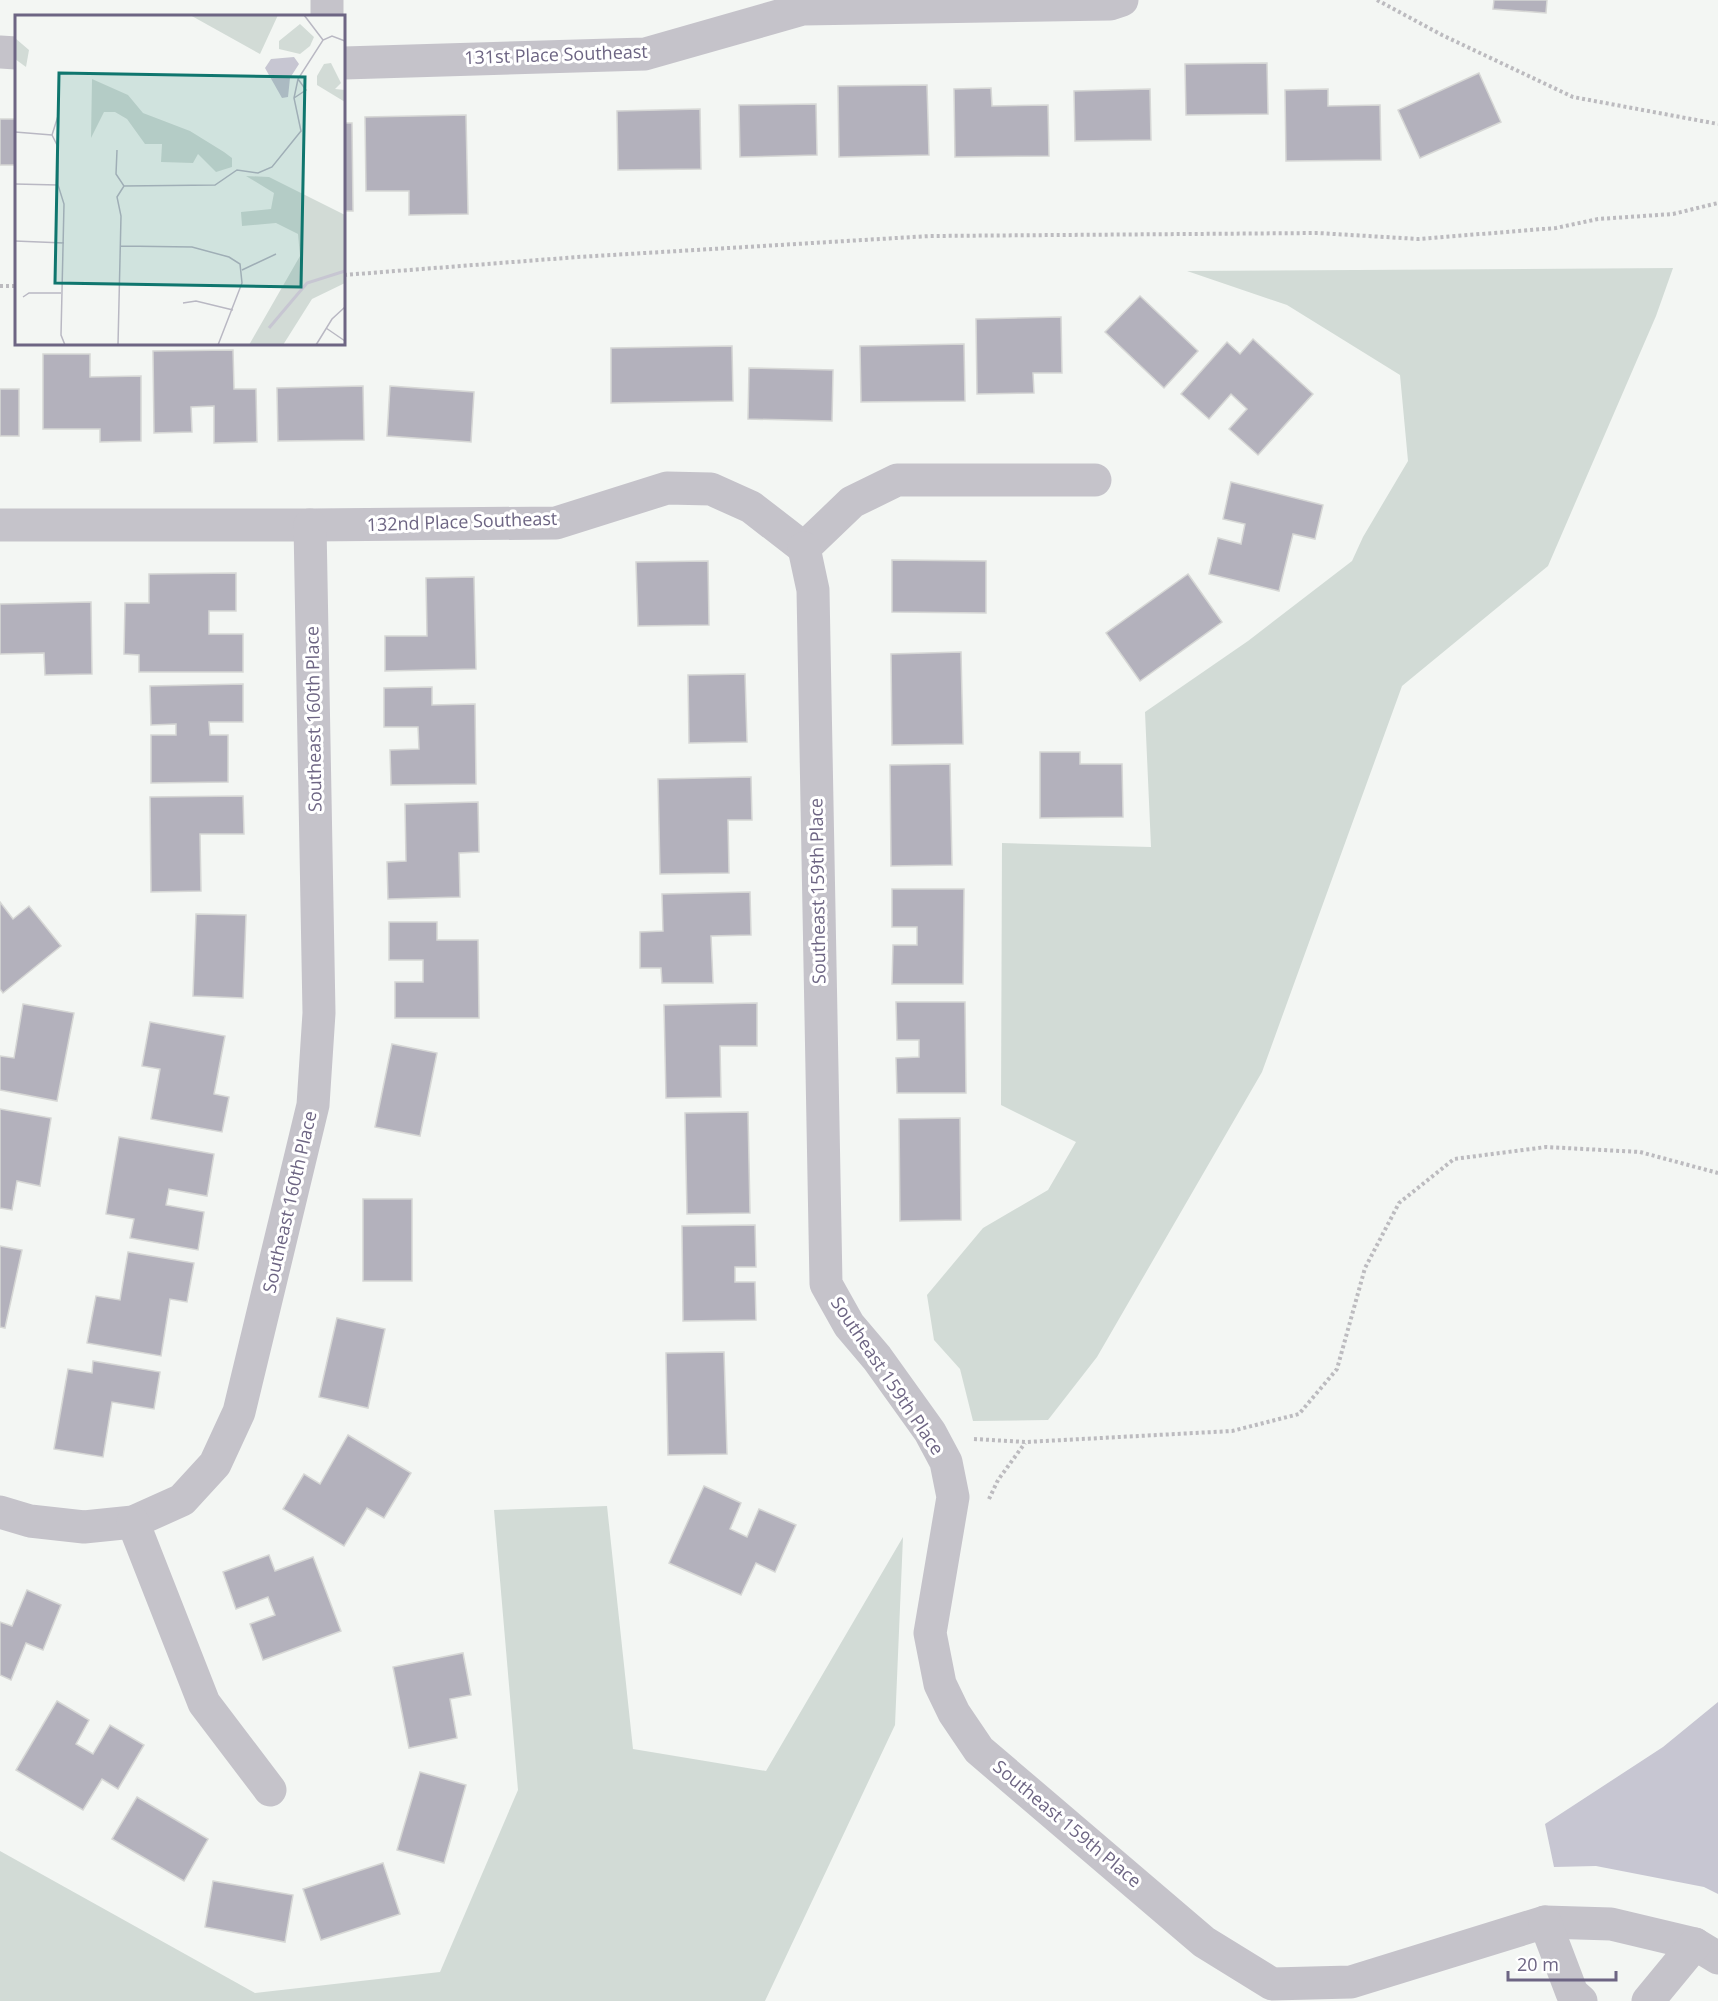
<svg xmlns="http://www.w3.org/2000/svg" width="1718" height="2001" viewBox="0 0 1718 2001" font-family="'Open Sans',sans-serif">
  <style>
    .green { fill: #d2dbd6 }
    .water { fill: #c7c6d2 }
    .building { fill: #b3b1bc; stroke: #d6d7d5; stroke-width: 1.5 }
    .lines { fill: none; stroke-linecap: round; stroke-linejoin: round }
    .path { stroke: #bcbbbf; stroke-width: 4; stroke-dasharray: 3 3; stroke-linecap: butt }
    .street { stroke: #c5c3ca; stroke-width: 33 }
    .labels { text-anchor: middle; stroke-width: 6; stroke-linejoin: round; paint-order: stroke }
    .street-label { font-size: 18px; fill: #6d6583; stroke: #fff }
    .inset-river { fill: none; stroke: #c7c6d2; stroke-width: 3 }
    .inset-road { fill: none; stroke: #b9b8c3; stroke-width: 1.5 }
    .view { fill: #0f766e; fill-opacity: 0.15; stroke: #0f766e; stroke-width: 3 }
    .inset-edge { fill: none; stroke: #6d6583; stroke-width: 3 }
  </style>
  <rect width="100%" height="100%" fill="#f3f6f3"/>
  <g class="green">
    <path d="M1673 268 1656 316 1548 566 1402 686 1262 1072 1097 1357 1048 1420 973 1421 960 1369 934 1340 927 1295 983 1228 1048 1190 1076 1142 1001 1105 1002 843 1151 847 1145 712 1248 641 1352 561 1363 537 1408 461 1400 375 1287 305 1187 271Z"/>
    <path d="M607 1506 633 1749 766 1771 903 1537 895 1725 765 2001H0V1851L255 1993 440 1972 518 1790 494 1510Z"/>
  </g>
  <path class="water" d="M1718 1702V1894L1704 1887 1596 1866 1554 1867 1545 1824 1663 1747Z"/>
  <g class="building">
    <path d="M1494 0H1547L1546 13 1493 9Z"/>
    <path d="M1267 63 1268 114 1186 115 1185 64Z"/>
    <path d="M1479 73 1501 122 1420 158 1398 110Z"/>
    <path d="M927 85 929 155 839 157 838 86Z"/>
    <path d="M991 88 992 106 1048 105 1049 156 955 157 954 89Z"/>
    <path d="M1150 89 1151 140 1075 141 1074 91Z"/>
    <path d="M1328 89V106L1380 105 1381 160 1286 161 1285 90Z"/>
    <path d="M816 104 817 155 740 157 739 105Z"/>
    <path d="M700 109 701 169 618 170 617 111Z"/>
    <path d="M466 115 468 214 409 215V191H366L365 117Z"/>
    <rect x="0" y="119" width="16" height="46"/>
    <path d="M344 123H352L353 211H344Z"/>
    <path d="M1140 296 1198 351 1164 388 1105 332Z"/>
    <path d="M1061 317 1062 373H1033L1034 393 977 394 976 319Z"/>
    <path d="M1253 339 1313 394 1258 455 1229 429 1247 409 1231 394 1209 419 1181 394 1227 342 1240 354Z"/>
    <path d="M964 344 965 401 861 402 860 346Z"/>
    <path d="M732 346 733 401 611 403V348Z"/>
    <path d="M233 350 234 389H256L257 442 214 443V406L191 407 192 432 154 433 153 351Z"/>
    <path d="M43 354H90V377L141 376V441L100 442V429H43Z"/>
    <path d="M749 368 833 370 832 421 748 419Z"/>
    <path d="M363 386 364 440 278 441 277 388Z"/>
    <path d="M390 386 474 392 471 442 387 436Z"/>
    <rect x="0" y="389" width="19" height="47"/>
    <path d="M1231 482 1323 505 1315 539 1293 534 1279 591 1209 574 1218 538 1241 544 1245 524 1223 519Z"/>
    <path d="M892 560 986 561V613L892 612Z"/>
    <path d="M708 561 709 625 638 626 636 562Z"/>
    <path d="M236 573V611H209V634H243V672H139V655L124 654 125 603H149V574Z"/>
    <path d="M1188 574 1222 622 1140 681 1106 633Z"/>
    <path d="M474 577 476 669 385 671V636H427L426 578Z"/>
    <path d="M91 602 92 674 45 675 44 653 0 654V604Z"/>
    <path d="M961 652 963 744 892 745 891 654Z"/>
    <path d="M745 674 747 742 689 743 688 675Z"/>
    <path d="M243 684V722H209L210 735H228V782L151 783V735H176V724L151 725 150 686Z"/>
    <path d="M432 687V705L475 704 476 784 391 785 390 750 419 749 418 727H384V688Z"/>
    <path d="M1040 752H1080V764H1122L1123 817 1040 818Z"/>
    <path d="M950 764 952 865 891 866 890 765Z"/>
    <path d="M751 777 752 820H728L729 873 660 874 658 779Z"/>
    <path d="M243 796 244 834H200L201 891 151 892 150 797Z"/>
    <path d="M478 802 479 852 459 853 460 897 388 899 387 862 406 861 405 804Z"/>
    <path d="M892 889H964L963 984H892L893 945H917V927H892Z"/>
    <path d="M750 892 751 935 711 936 713 983H662L661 968H640V932L663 931 662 894Z"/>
    <path d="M0 902 13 919 29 906 61 946 3 993 0 989Z"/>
    <path d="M196 914 246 915 243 998 193 996Z"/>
    <path d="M389 922H437V940H478L479 1018H395V982H423V960H389Z"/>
    <path d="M896 1002H965L966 1093H897L896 1058 919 1057V1040H897Z"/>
    <path d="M757 1003V1046H720L721 1097 666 1098 664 1005Z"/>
    <path d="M23 1004 74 1013 57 1101 0 1090V1056L14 1058Z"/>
    <path d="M150 1022 225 1036 214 1094 229 1097 222 1132 151 1119 160 1069 142 1066Z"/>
    <path d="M392 1044 437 1053 420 1136 375 1127Z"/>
    <path d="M0 1109 51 1118 40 1186 17 1181 12 1210 0 1208Z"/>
    <path d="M748 1112 750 1213 687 1214 685 1113Z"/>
    <path d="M960 1118 961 1220 900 1221 899 1119Z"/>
    <path d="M119 1137 214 1154 207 1196 169 1189 166 1205 204 1212 198 1250 130 1238 134 1219 106 1214Z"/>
    <rect x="363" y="1199" width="49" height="82"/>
    <path d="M755 1225 756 1267H735V1282H755L756 1320 683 1321 682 1226Z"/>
    <path d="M0 1246 22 1250 5 1328 0 1327Z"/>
    <path d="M128 1252 194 1263 187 1302 170 1299 161 1356 87 1343 96 1296 120 1300Z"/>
    <path d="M337 1318 385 1329 368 1408 319 1397Z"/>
    <path d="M724 1352 727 1454 668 1455 666 1353Z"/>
    <path d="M93 1361 160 1372 154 1409 112 1402 103 1457 54 1449 68 1369 92 1373Z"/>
    <path d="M348 1435 411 1473 384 1518 367 1508 344 1546 283 1509 304 1474 320 1484Z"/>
    <path d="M704 1486 741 1503 730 1529 747 1537 759 1509 796 1525 775 1572 756 1563 741 1595 669 1563Z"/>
    <path d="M269 1555 275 1571 313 1557 341 1631 263 1660 250 1624 275 1615 268 1597 236 1609 223 1572Z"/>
    <path d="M27 1590 61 1605 43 1650 26 1643 11 1680 0 1675V1622L12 1626Z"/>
    <path d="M463 1653 471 1695 450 1699 457 1738 409 1748 393 1667Z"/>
    <path d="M57 1701 89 1720 76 1744 93 1754 110 1725 144 1745 118 1789 102 1779 83 1810 16 1770Z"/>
    <path d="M420 1772 466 1785 444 1863 397 1850Z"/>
    <path d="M137 1797 208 1839 184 1881 112 1839Z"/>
    <path d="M383 1863 400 1914 321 1940 303 1889Z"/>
    <path d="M213 1881 293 1895 285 1942 205 1927Z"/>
  </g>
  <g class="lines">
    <g class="path">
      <path d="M1377 0 1442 35 1573 97 1718 124"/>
      <path d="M344 275 578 257 930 236 1318 233 1418 239 1556 228 1598 219 1673 214 1718 203"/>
      <path d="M0 286H16"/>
      <path d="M974 1439 1026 1442 1232 1431 1299 1414 1337 1369 1365 1268 1399 1203 1454 1159 1546 1147 1640 1152 1718 1173"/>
      <path d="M989 1499 998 1480 1025 1443"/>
    </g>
    <g class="street">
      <path d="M327 16V0"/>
      <path d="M0 52 16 53"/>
      <path d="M344 63 645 54 803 9 1110 4 1122 0"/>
      <path d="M0 525H310L556 523 667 488 711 489 751 507 804 548 852 502 897 480H1095"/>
      <path d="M804 548 813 590 826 1284 849 1325 877 1358 930 1432 946 1462 953 1497 930 1633 940 1684 954 1713 979 1750 1204 1942 1272 1984 1351 1982 1545 1922 1611 1924 1695 1944 1718 1958"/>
      <path d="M0 1512 30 1521 84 1527 133 1522 182 1500 215 1464 239 1412 313 1105 319 1013 310 525"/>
      <path d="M133 1522 204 1703 270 1790"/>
      <path d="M1545 1922 1572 1993 1581 2001"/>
      <path d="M1648 2001 1695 1944"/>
    </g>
  </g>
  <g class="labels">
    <g class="street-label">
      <text transform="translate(556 55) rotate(-2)" y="6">131st Place Southeast</text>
      <text transform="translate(462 522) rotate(-2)" y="6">132nd Place Southeast</text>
      <text transform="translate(314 719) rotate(-91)" y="6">Southeast 160th Place</text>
      <text transform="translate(818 891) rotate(-91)" y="6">Southeast 159th Place</text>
      <text transform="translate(290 1202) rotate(-77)" y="6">Southeast 160th Place</text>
      <text transform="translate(887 1376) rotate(56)" y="6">Southeast 159th Place</text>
      <text transform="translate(1067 1824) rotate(40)" y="6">Southeast 159th Place</text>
    </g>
  </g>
  <g transform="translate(15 15)">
    <rect width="330" height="330" fill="#f3f6f3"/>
    <path d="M175 0H263L245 39ZM285 9 299 22 295 31 285 39 264 34V26ZM0 23 14 35 11 52 0 44ZM316 48 326 68 320 74 330 75V87L302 70V61L309 49ZM77 64 113 80 128 98 175 116 209 137 217 143V152L201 157 183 139 178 148 146 147 147 129H130L112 104 100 97H89L76 123ZM231 161 254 162 330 200V268L297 284 268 330H234L285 241 283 219 261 208 227 211 226 197 256 194 259 178Z" fill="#d2dbd6"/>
    <path d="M279 42 284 49 275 63 273 82 267 83 250 53 256 44Z" fill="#c7c6d2"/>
    <path class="inset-river" d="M254 313 292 268 330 256"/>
    <path class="inset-road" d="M289 0 308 25M279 83 291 75 283 64M0 117 37 120M37 120 43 132V170L49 189 46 320 50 330M37 120 43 101M102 135 101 159 109 171 102 182 106 201 103 330M0 169 43 170M109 171 200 170 222 155 243 158 257 152 286 116 279 83 283 64 308 25 317 21 330 26M0 226 49 228M106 231 177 232 214 242 225 249 227 268 203 330M227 255 261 239M8 282 14 278H46M168 288 181 286 218 295M311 313 330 326M301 330 317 304 330 292"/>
    <path class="view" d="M44 58 290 62 286 272 40 268Z"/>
    <rect width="330" height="330" class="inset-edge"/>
  </g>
  <path d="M1508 1971v9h108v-9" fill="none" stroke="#6d6583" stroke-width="3"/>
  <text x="1517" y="1971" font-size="18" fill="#6d6583" stroke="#ffffff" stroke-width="4.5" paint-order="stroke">20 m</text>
</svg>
